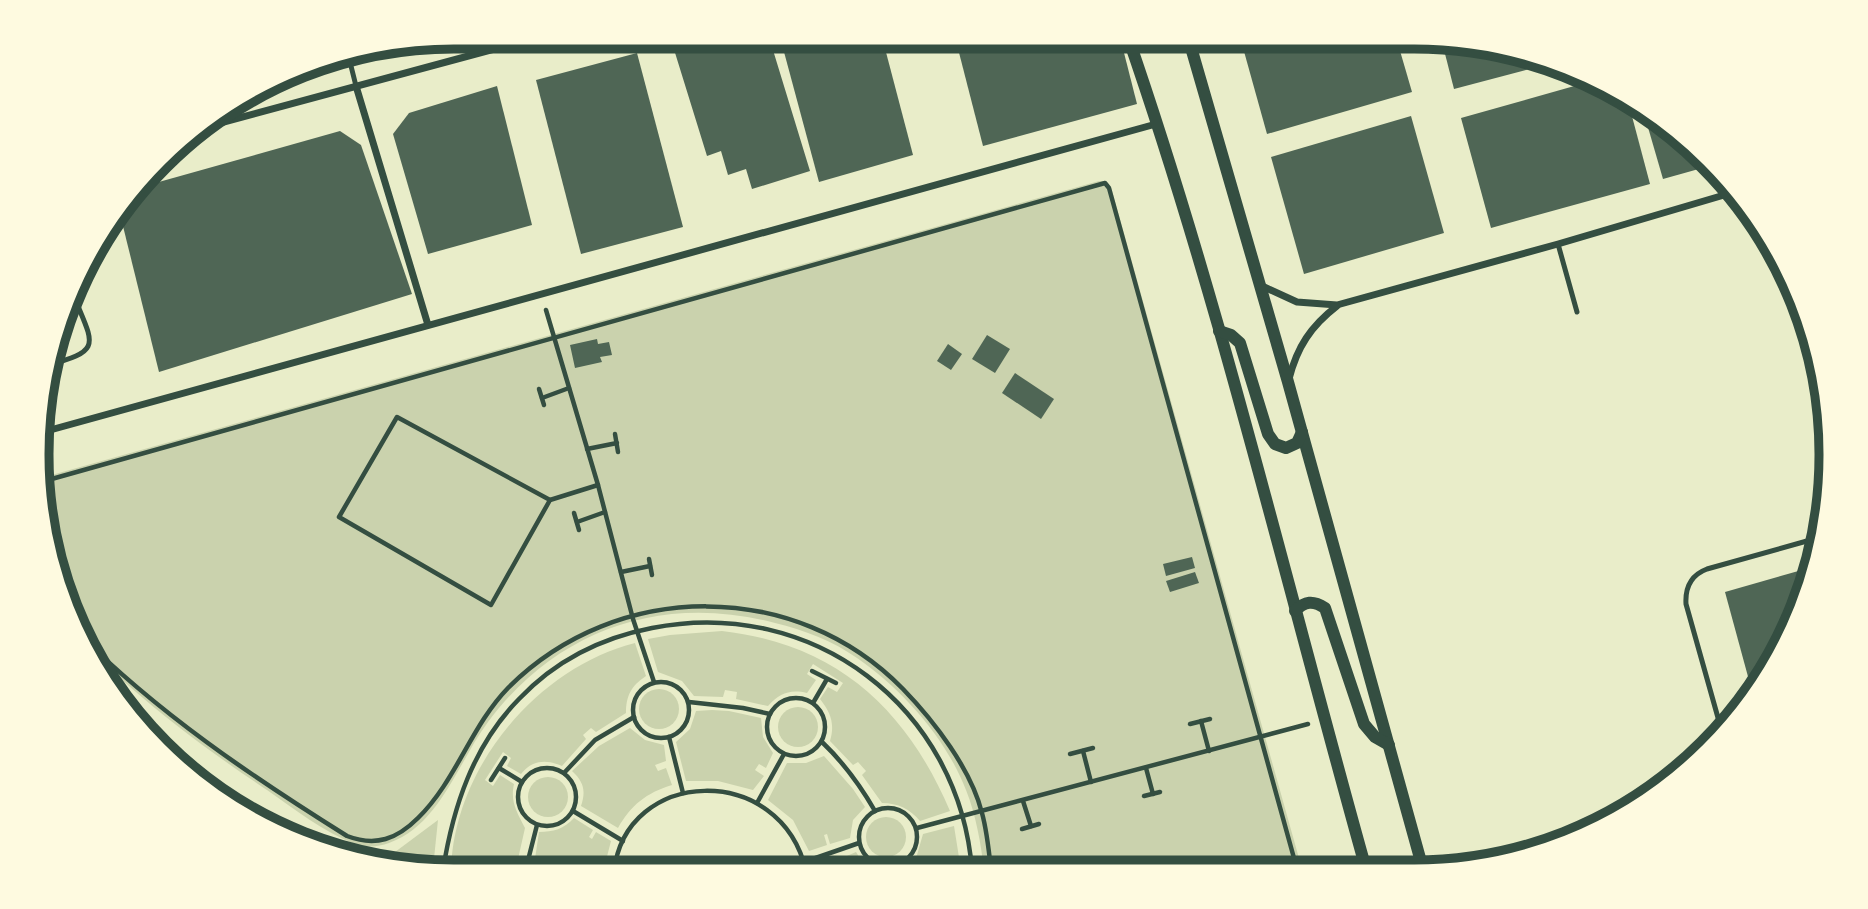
<svg xmlns="http://www.w3.org/2000/svg" width="1868" height="909" viewBox="0 0 1868 909" font-family="Jost,sans-serif">
  <style>
    .green { fill: #cad2ad }
    .building { fill: #4f6655 }
    .lines { fill: none; stroke-linecap: round; stroke-linejoin: round }
    .path { stroke: #344e41; stroke-width: 4.5 }
    .service { stroke: #344e41; stroke-width: 5 }
    .minor { stroke: #344e41; stroke-width: 7 }
    .tertiary { stroke: #344e41; stroke-width: 12 }
    .rim { fill: none; stroke: #344e41; stroke-width: 9 }
  </style>
  <rect width="100%" height="100%" fill="#e9edc9"/>
  <g class="green">
    <path d="M1099 181H1106L1111 187 1302 869 984 870C981 844 976 815 966 790 946 738 902 689 857 658 833 641 804 630 775 623 663 593 557 629 488 722 458 762 440 825 389 843 378 847 367 848 355 844 324 832 294 809 267 790 219 758 172 724 129 686 114 673 96 660 83 644 75 634 73 617 70 605 60 575 48 544 41 513 39 502 41 489 41 478Z"/>
    <path d="M722 631C836 644 906 708 950 811L920 821C910 809 898 803 882 803L862 775 866 771 858 762 853 765 830 741C835 724 831 713 820 699L828 687 837 692 843 683 813 664 807 674 816 680 807 693C790 689 780 693 768 706L736 699 737 692 725 690 723 697 694 696 682 681 658 672 648 639 670 635Z"/>
    <path d="M635 643 646 676C631 686 626 696 626 713L596 732 591 728 583 735 586 739 562 766C546 759 532 760 521 774L507 766 511 758 503 752 485 780 493 786 500 775 514 784C510 802 517 812 525 828L518 859 513 858 511 867 518 870 517 872H451C453 768 537 668 635 643Z"/>
    <circle cx="659" cy="709" r="20"/>
    <circle cx="798" cy="727" r="20"/>
    <path d="M712 710 729 711 761 718 763 737 773 753 766 768 759 764 755 770 764 776 753 790 718 781H686L676 742 690 729 696 711Z"/>
    <path d="M630 728 645 740 664 745 666 761 655 765 658 771 666 768 672 785C646 793 631 805 618 828L581 806C586 791 584 782 572 771L599 746Z"/>
    <path d="M824 756 853 789 865 807 853 820 850 838 830 844 827 834 824 835 827 845 809 851 793 820 768 800 787 763H806Z"/>
    <circle cx="548" cy="797" r="20"/>
    <circle cx="886" cy="837" r="20"/>
    <path d="M574 818 593 830 589 837 592 839 596 832 611 841 603 872H533L539 832C553 832 564 829 574 818Z"/>
    <path d="M438 820 433 868 387 858Z"/>
    <path d="M954 826 961 870 904 871 917 855 923 834Z"/>
    <path d="M856 852 861 860 875 871H812Z"/>
  </g>
  <g class="building">
    <path d="M693 37H769L810 171 752 189 746 169 728 175 721 151 707 156 672 43Z"/>
    <path d="M780 37H882L913 155 819 182Z"/>
    <path d="M955 37H1120L1137 104 983 146Z"/>
    <path d="M1240 37H1396L1412 92 1267 134Z"/>
    <path d="M1442 42 1549 64 1454 89Z"/>
    <path d="M637 53 683 227 581 254 536 80Z"/>
    <path d="M1592 81 1629 105 1650 184 1491 228 1461 118Z"/>
    <path d="M497 86 532 225 428 254 393 134 409 113Z"/>
    <path d="M1411 116 1444 233 1304 274 1271 157Z"/>
    <path d="M1645 117 1709 159 1713 165 1663 179Z"/>
    <path d="M340 131 361 145 412 294 159 372 119 210 141 187Z"/>
    <path d="M987 335 1010 349 995 373 972 359Z"/>
    <path d="M597 339 598 344 609 342 612 355 600 357 602 362 575 368 570 345Z"/>
    <path d="M948 344 962 354 951 370 937 361Z"/>
    <path d="M1015 373 1054 399 1041 419 1002 393Z"/>
    <path d="M1192 557 1195 568 1166 576 1163 564Z"/>
    <path d="M1809 568 1799 615 1753 695 1725 592Z"/>
    <path d="M1195 572 1199 583 1170 592 1166 581Z"/>
  </g>
  <g class="lines">
    <g class="path">
      <path d="M546 310 598 485 633 619 654 682"/>
      <path d="M539 389 544 405"/>
      <path d="M542 398 569 388"/>
      <path d="M397 417 550 500 491 605 339 517Z"/>
      <path d="M615 434 618 452"/>
      <path d="M587 449 617 443"/>
      <path d="M41 482 1105 183 1109 188 1297 869"/>
      <path d="M550 500 598 485"/>
      <path d="M574 513 579 530"/>
      <path d="M577 522 605 512"/>
      <path d="M649 559 652 575"/>
      <path d="M621 572 650 566"/>
      <path d="M78 633C158 713 251 776 347 836 376 847 397 839 418 818 456 781 471 726 508 688 617 579 796 579 903 689 934 721 971 769 982 813 987 831 989 851 991 870"/>
      <path d="M812 671 836 683"/>
      <circle cx="661" cy="710" r="28"/>
      <circle cx="796" cy="727" r="29"/>
      <path d="M689 702 743 708 770 714"/>
      <path d="M813 703 827 679"/>
      <path d="M1201 721 1209 751"/>
      <path d="M1190 724 1210 719"/>
      <path d="M669 737 683 793"/>
      <path d="M822 742C844 763 860 785 875 811"/>
      <path d="M1083 751 1091 782"/>
      <path d="M1070 754 1093 748"/>
      <circle cx="547" cy="797" r="29"/>
      <path d="M499 768 522 782"/>
      <path d="M1146 768 1153 794"/>
      <path d="M564 773 595 740 634 717"/>
      <path d="M491 780 505 758"/>
      <path d="M1144 796 1160 792"/>
      <path d="M1023 801 1031 826"/>
      <path d="M757 803 784 754"/>
      <circle cx="888" cy="837" r="29"/>
      <path d="M573 811 623 841"/>
      <path d="M917 828 1308 724"/>
      <path d="M1022 829 1039 824"/>
      <path d="M804 862 859 843"/>
      <path d="M443 870C453 807 473 746 519 699 556 660 600 638 652 628 812 596 959 707 972 870"/>
      <path d="M525 872 537 825"/>
      <path d="M614 872C625 767 781 761 806 871"/>
    </g>
    <g class="service">
      <path d="M348 54 356 86"/>
      <path d="M1558 244 1577 312"/>
      <path d="M48 365C102 351 94 345 75 299"/>
      <path d="M1722 732 1686 604C1685 587 1691 575 1707 569L1814 539"/>
    </g>
    <g class="minor">
      <path d="M356 86 428 325"/>
      <path d="M194 130 498 48 509 42 514 37"/>
      <path d="M1262 286 1297 302 1337 305 1558 244 1731 193"/>
      <path d="M1289 379C1297 347 1311 326 1337 306"/>
      <path d="M43 432 1156 124"/>
    </g>
    <g class="tertiary">
      <path d="M1128 37C1222 309 1288 591 1366 869"/>
      <path d="M1188 37 1288 382 1423 869"/>
      <path d="M1219 331 1231 335 1240 343 1268 434 1275 444 1286 448 1297 443 1302 432"/>
      <path d="M1295 611C1305 601 1313 600 1325 608L1364 724 1375 737 1389 745"/>
    </g>
  </g>
  <path d="M0 0H1868V909H0ZM454 49H1414A405 405 0 0 1 1819 454V455A405 405 0 0 1 1414 860H454A405 405 0 0 1 49 455V454A405 405 0 0 1 454 49Z" fill="#fefae0" fill-rule="evenodd"/>
  <path class="rim" d="M454 49H1414A405 405 0 0 1 1819 454V455A405 405 0 0 1 1414 860H454A405 405 0 0 1 49 455V454A405 405 0 0 1 454 49Z"/>
</svg>
